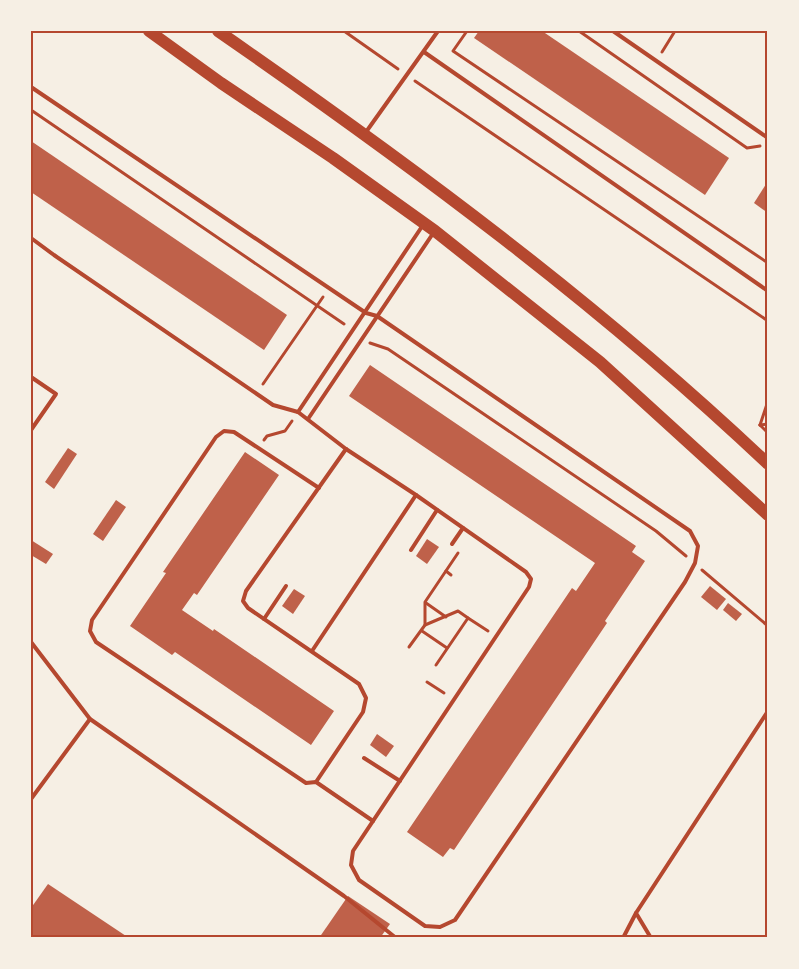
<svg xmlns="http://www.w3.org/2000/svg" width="799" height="969" viewBox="0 0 799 969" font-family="Lato,sans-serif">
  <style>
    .building { fill: #bf614a }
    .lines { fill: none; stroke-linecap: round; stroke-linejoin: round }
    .path { stroke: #b5482f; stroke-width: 3 }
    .service { stroke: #b5482f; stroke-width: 4 }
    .primary { stroke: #b5482f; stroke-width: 12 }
    .neatline { fill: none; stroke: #b5482f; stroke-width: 2 }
  </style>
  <rect width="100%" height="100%" fill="#f6efe4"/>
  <g class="building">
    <path d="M479 31H542L729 158 705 195 474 38Z"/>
    <path d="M31 141 287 315 264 350 31 192Z"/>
    <path d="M768 181V213L754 203Z"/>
    <path d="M370 365 636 546 632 552 645 561 605 621 607 623 454 850 450 848 443 857 407 832 572 588 576 591 595 563 349 396Z"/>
    <path d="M68 448 77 454 54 489 45 482Z"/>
    <path d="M245 452 279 475 197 595 194 593 182 610 213 631 214 629 334 711 311 745 175 652 172 655 130 626 166 573 163 572Z"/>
    <path d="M116 500 126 507 103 541 93 534Z"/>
    <path d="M427 539 439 547 427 564 416 556Z"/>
    <path d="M31 540 53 554 46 564 31 555Z"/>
    <path d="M710 586 726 599 717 610 701 597Z"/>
    <path d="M294 589 305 596 293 614 282 606Z"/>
    <path d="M728 603 742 614 736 621 723 610Z"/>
    <path d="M377 734 394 746 386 757 370 745Z"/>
    <path d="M48 884 129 938H31V908Z"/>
    <path d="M348 896 390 924 380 938H319Z"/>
  </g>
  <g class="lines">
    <g class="path">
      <path d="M344 31 398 69"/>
      <path d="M467 31 453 51 768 263"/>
      <path d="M579 31 747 148 760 146"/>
      <path d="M662 52 675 31"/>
      <path d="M415 81 768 321"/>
      <path d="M31 110 344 324"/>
      <path d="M370 343 388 349 656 531 686 556"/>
      <path d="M263 384 323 297"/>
      <path d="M760 425 768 401"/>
      <path d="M760 425 768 433"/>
      <path d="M760 425 768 424"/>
      <path d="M264 440 267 436 285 431 292 421"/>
      <path d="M702 570 768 626"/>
      <path d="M446 571 451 575"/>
      <path d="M426 603 446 617"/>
      <path d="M425 625V602L458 553"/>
      <path d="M422 631 447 648"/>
      <path d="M409 647 425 625 458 611 468 618"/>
      <path d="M436 665 468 618 488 631"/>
      <path d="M427 682 444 693"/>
    </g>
    <g class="service">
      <path d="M613 31 768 138"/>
      <path d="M424 52 768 291"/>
      <path d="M31 87 366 313 377 316 690 531 698 546 695 563 685 582 455 920 440 927 425 926 359 880 351 865 353 851 529 587 531 579 526 572 416 495 346 449 298 412 273 405 54 255 31 238"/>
      <path d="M366 132 438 31"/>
      <path d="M31 377 56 394 31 430"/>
      <path d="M298 412 423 225"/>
      <path d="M308 419 434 232"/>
      <path d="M319 488 234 432 224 431 216 437 92 620 90 631 96 642 306 783 316 782 373 821"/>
      <path d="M452 544 463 528"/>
      <path d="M411 550 437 510"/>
      <path d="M264 619 286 586"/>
      <path d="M31 642 90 719 344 896 396 938"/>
      <path d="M312 651 416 495"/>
      <path d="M364 758 400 781"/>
      <path d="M316 782 363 712 366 698 359 684 248 608 243 601 246 591 346 449"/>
      <path d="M31 799 90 719"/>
      <path d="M623 938 636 913"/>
      <path d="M651 938 636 913 768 711"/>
    </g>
    <g class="primary">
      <path d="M149 31 221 83 333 158 435 231 600 362 768 515"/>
      <path d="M218 31C410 164 598 303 768 464"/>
    </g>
  </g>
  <rect width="799" height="969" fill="none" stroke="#f6efe4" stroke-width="65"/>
  <rect x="32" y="32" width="734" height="904" class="neatline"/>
</svg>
